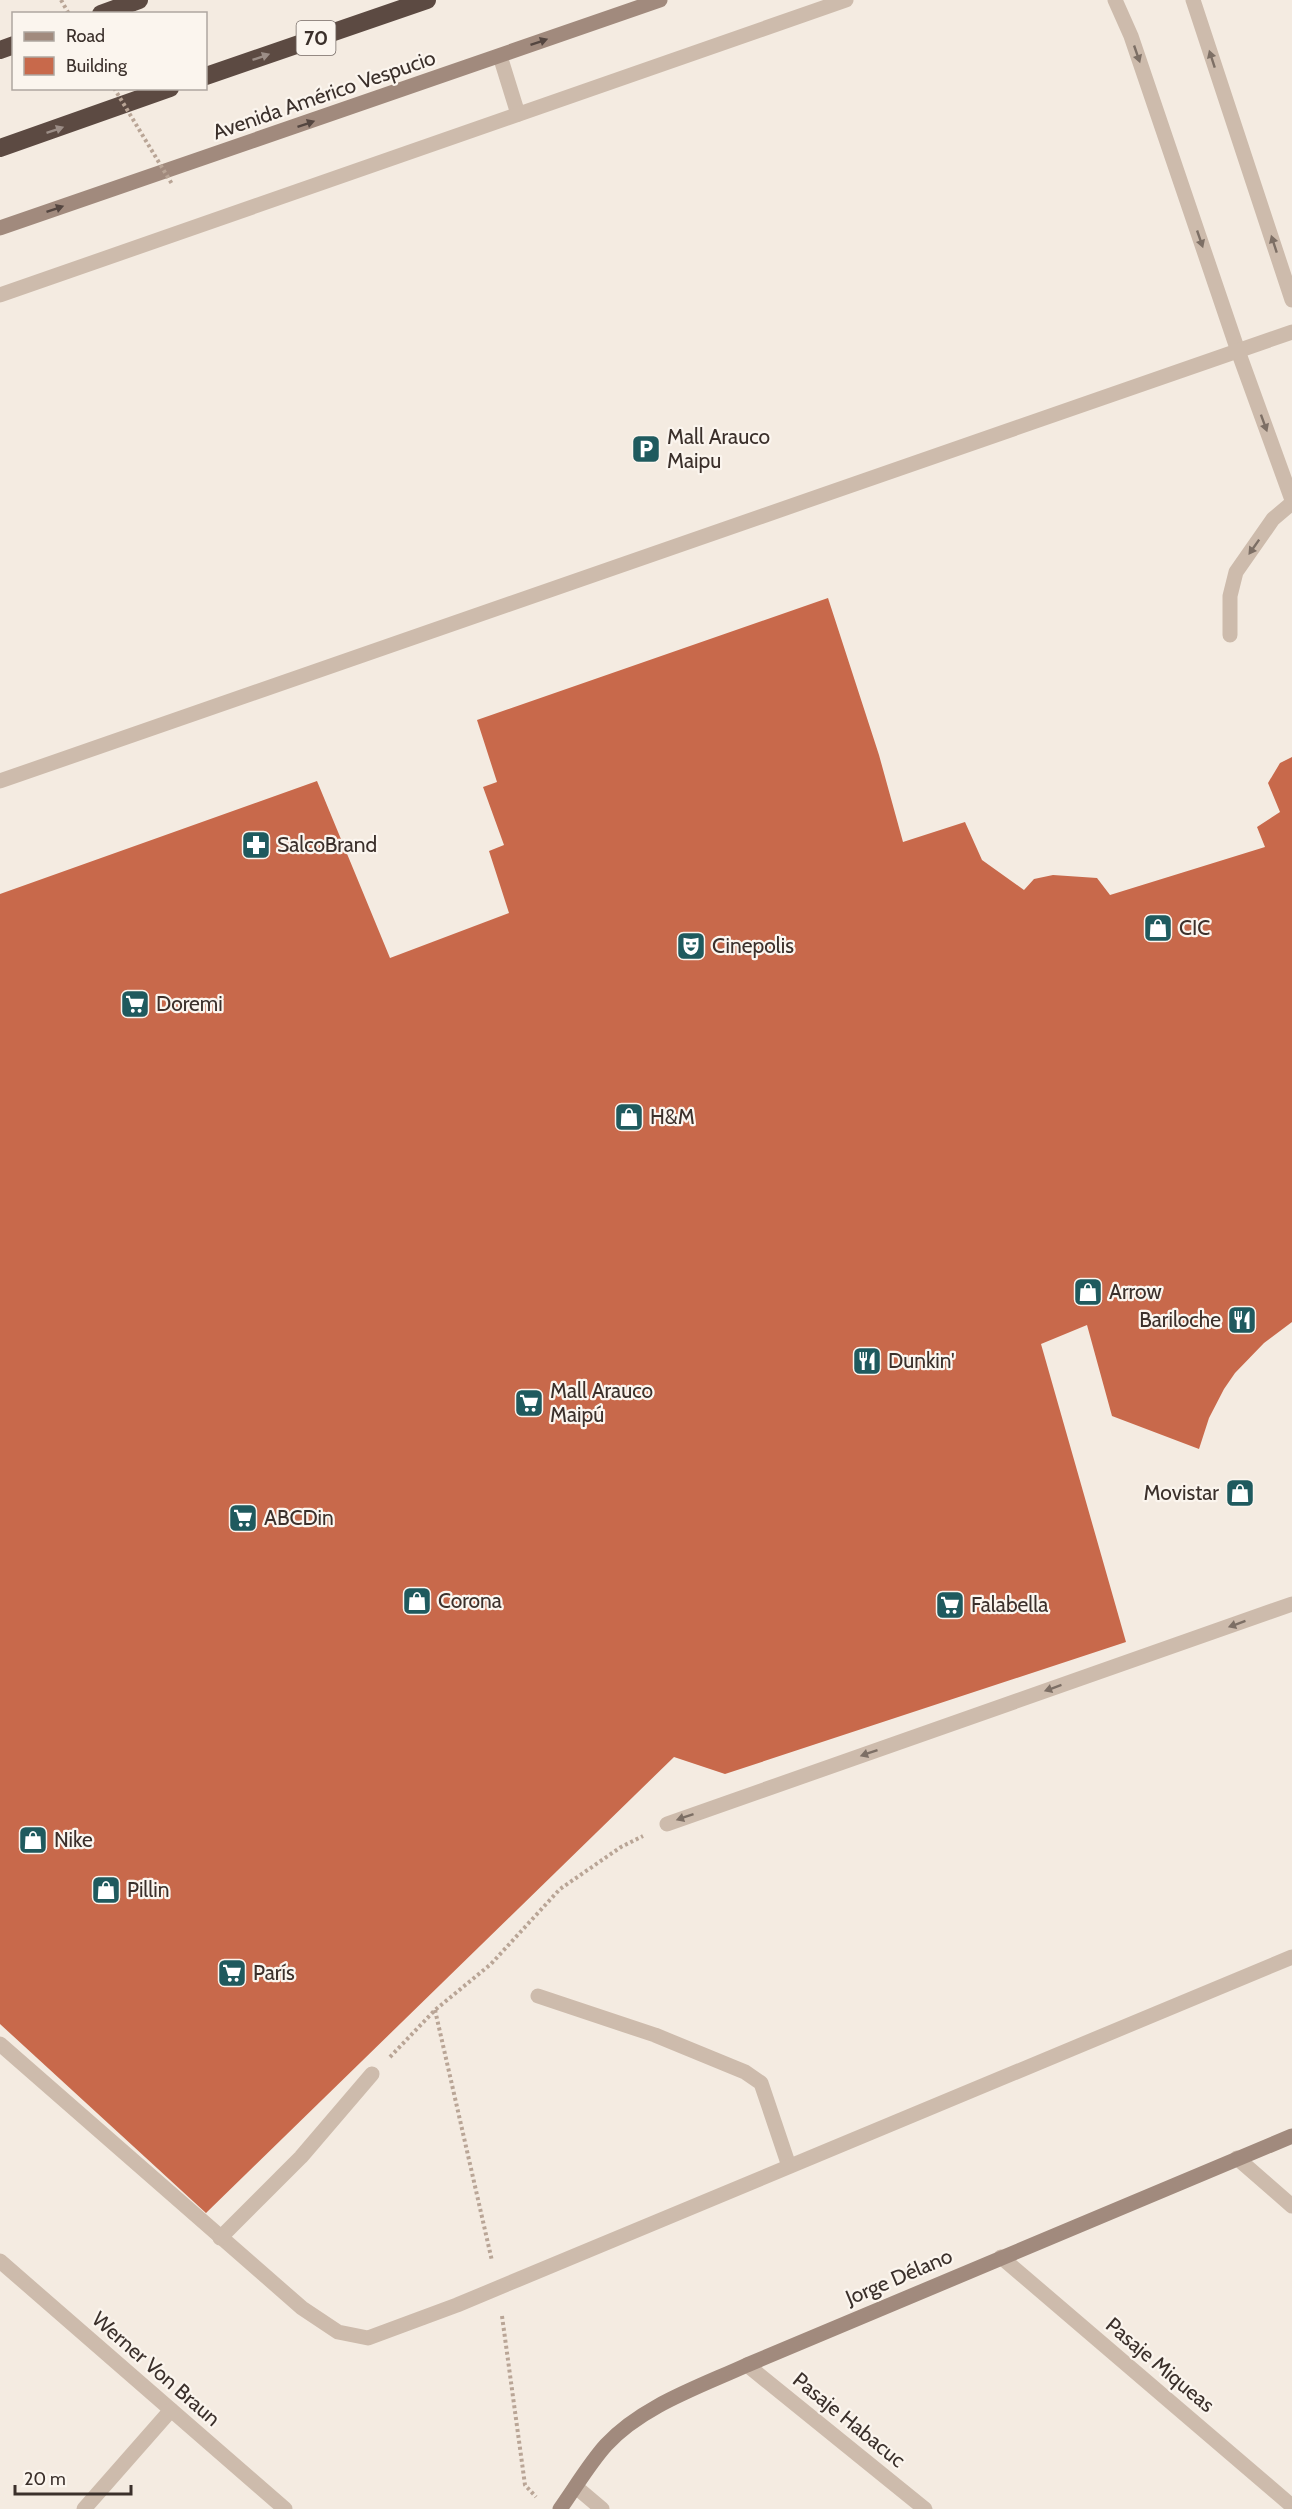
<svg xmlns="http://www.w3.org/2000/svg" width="1292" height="2509" viewBox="0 0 1292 2509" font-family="Cabin,sans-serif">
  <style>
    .building { fill: #c8694b }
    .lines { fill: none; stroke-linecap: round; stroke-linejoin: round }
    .path { stroke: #b9a596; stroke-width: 4; stroke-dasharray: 3 3; stroke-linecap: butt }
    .lane { stroke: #cdbbac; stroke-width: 15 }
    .street { stroke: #cdbbac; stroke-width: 15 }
    .secondary { stroke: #a18a7d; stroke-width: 15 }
    .highway { stroke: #5c4a42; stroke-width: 18 }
    .path-bridge { stroke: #b9a596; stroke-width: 4; stroke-dasharray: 3 3; stroke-linecap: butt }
    .oneway { fill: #544640 }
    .oneway2 { fill: #7d6f65 }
    .oneway3 { fill: #9c8e87 }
    .labels { text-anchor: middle; stroke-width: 4.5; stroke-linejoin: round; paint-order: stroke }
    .shield { fill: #fbf5ee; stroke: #756b66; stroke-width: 1.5 }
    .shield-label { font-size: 20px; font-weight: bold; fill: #3b302b }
    .street-label { font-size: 21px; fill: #3b302b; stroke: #fbf5ee }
    .poi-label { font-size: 21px; fill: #3b302b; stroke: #fbf5ee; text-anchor: start }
  </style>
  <rect width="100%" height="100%" fill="#f4ebe1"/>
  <path class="building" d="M828 598 879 755 903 842 965 822 982 860 1024 890 1034 879 1053 875 1097 878 1110 895 1265 847 1257 827 1280 812 1268 783 1280 763 1292 757V1322L1264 1343 1235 1373 1224 1389 1209 1418 1199 1449 1112 1416 1087 1325 1041 1344 1126 1642 725 1774 674 1757 206 2213 0 2024V894L317 781 390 958 509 913 489 851 504 845 483 787 497 782 477 720Z"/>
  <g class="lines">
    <g class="path">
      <path d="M61 0 69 14"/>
      <path d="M435 2010 492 2261"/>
      <path d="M390 2057 435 2010 491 1964 560 1889 621 1847 643 1836"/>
      <path d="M502 2316 525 2485 536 2497"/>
    </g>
    <g class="lane">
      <path d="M1115 0 1131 36 1238 351 1292 500"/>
      <path d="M1193 0 1292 300"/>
      <path d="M500 56 518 114"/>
      <path d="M0 295 846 0"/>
      <path d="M1230 635V596L1236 572 1273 519 1292 503"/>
      <path d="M0 781 1292 332"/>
      <path d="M667 1824 1292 1604"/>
      <path d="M538 1996 655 2035 745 2072 761 2083 789 2166"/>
      <path d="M0 2044 302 2308 338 2332 368 2338 457 2305 1292 1957"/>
      <path d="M220 2238 301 2157 372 2074"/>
    </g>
    <g class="street">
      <path d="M1237 2158 1292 2206"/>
      <path d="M1001 2257 1292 2506"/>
      <path d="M0 2261 285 2509"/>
      <path d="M747 2365 925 2509"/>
      <path d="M576 2487 602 2509"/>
      <path d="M84 2509 171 2410"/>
    </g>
    <g class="secondary">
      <path d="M0 228 660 0"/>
      <path d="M560 2509C575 2488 589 2464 606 2445 642 2406 699 2387 747 2365L1292 2136"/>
    </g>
    <g class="highway">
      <path d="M101 14 139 0"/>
      <path d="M0 50 14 45"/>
      <path d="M206 76 427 0"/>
      <path d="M0 148 170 88"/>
    </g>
    <path class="path-bridge" d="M114 88 172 184"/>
  </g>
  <defs><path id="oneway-solid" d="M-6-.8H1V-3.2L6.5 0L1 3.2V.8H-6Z" transform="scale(1.5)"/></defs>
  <g class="oneway">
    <use href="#oneway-solid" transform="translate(539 42) rotate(-19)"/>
    <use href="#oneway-solid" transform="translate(306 124) rotate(-19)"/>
    <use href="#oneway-solid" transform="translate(55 209) rotate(-19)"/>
  </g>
  <g class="oneway2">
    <use href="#oneway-solid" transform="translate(1137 54) rotate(71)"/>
    <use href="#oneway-solid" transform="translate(1212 59) rotate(-108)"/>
    <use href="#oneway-solid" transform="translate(1200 239) rotate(71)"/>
    <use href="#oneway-solid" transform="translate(1274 244) rotate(-108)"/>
    <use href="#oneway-solid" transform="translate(1264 423) rotate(70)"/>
    <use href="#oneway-solid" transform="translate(1254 547) rotate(125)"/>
    <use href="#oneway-solid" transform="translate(1237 1624) rotate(160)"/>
    <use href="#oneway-solid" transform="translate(1053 1688) rotate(160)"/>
    <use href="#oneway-solid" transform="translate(869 1753) rotate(161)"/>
    <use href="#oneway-solid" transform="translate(685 1817) rotate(161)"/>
  </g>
  <g class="oneway3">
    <use href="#oneway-solid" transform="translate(261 57) rotate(-19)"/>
    <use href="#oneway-solid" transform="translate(55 130) rotate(-19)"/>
  </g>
  <defs>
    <g id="parking-square" transform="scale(1.5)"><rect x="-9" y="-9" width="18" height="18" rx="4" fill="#1f5a5e" stroke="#fbf5ee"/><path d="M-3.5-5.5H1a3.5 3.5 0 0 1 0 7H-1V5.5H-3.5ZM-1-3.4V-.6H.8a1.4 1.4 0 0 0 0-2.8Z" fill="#fff"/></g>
    <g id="pharmacy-square" transform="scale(1.5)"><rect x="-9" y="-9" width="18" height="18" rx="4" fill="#1f5a5e" stroke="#fbf5ee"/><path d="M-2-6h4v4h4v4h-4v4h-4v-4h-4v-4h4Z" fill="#fff"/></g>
    <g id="shop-square" transform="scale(1.5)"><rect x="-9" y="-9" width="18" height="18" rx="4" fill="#1f5a5e" stroke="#fbf5ee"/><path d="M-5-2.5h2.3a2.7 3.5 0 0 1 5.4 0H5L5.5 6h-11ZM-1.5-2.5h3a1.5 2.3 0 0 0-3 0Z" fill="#fff"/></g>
    <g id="theatre-square" transform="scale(1.5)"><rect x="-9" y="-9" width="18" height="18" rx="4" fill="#1f5a5e" stroke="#fbf5ee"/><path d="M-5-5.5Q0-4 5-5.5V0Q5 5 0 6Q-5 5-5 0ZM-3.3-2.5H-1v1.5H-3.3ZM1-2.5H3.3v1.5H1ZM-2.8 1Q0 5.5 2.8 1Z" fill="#fff"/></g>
    <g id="supermarket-square" transform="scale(1.5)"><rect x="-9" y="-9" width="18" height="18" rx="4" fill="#1f5a5e" stroke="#fbf5ee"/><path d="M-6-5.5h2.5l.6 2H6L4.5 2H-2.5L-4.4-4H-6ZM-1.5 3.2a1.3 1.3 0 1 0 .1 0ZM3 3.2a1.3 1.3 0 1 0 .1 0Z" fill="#fff"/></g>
    <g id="restaurant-square" transform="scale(1.5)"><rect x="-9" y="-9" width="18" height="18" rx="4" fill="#1f5a5e" stroke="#fbf5ee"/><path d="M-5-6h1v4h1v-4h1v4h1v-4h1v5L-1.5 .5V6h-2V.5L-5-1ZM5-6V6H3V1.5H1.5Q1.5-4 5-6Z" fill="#fff"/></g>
  </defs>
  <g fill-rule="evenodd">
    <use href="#parking-square" x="646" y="449"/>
    <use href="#pharmacy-square" x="256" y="845"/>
    <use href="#shop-square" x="1158" y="928"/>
    <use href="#theatre-square" x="691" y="946"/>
    <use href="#supermarket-square" x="135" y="1004"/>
    <use href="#shop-square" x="629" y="1117"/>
    <use href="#shop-square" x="1088" y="1292"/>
    <use href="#restaurant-square" x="1242" y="1320"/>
    <use href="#restaurant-square" x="867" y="1361"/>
    <use href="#supermarket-square" x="529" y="1403"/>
    <use href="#shop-square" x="1240" y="1493"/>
    <use href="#supermarket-square" x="243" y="1518"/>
    <use href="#shop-square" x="417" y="1601"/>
    <use href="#supermarket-square" x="950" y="1605"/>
    <use href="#shop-square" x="33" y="1840"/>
    <use href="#shop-square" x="106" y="1890"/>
    <use href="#supermarket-square" x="232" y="1973"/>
  </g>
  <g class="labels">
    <rect class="shield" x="296.5" y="21" width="39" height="34" rx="4.5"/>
    <g class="shield-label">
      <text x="316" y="45">70</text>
    </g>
    <g class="street-label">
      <text transform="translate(324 95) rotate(-19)" y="7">Avenida Américo Vespucio</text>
      <text transform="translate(899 2277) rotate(-23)" y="7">Jorge Délano</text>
      <text transform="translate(1160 2365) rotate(40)" y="7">Pasaje Miqueas</text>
      <text transform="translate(156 2369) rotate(41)" y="7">Werner Von Braun</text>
      <text transform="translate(849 2420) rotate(39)" y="7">Pasaje Habacuc</text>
    </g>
    <g class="poi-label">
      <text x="667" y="444">Mall Arauco<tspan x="667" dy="24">Maipu</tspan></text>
      <text x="277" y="852">SalcoBrand</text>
      <text x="1179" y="935">CIC</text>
      <text x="712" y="953">Cinepolis</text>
      <text x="156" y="1011">Doremi</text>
      <text x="650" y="1124">H&amp;M</text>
      <text x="1109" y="1299">Arrow</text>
      <text x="1221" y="1327" text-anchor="end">Bariloche</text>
      <text x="888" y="1368">Dunkin'</text>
      <text x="550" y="1398">Mall Arauco<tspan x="550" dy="24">Maipú</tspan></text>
      <text x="1219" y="1500" text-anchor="end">Movistar</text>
      <text x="264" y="1525">ABCDin</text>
      <text x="438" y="1608">Corona</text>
      <text x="971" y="1612">Falabella</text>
      <text x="54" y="1847">Nike</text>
      <text x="127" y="1897">Pillin</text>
      <text x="253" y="1980">París</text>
    </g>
  </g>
  <rect x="12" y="12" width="195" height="78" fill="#fbf5ee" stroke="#aea6a0" stroke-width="1.5"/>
  <rect x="24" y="32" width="30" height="9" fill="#a18a7d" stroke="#aea6a0" stroke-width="1.5"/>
  <text x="66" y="42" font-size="18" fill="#3b302b">Road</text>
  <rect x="24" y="57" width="30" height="18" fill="#c8694b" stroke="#aea6a0" stroke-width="1.5"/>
  <text x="66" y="72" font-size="18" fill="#3b302b">Building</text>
  <path d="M15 2485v9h116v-9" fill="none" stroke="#3b302b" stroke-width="3"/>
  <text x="24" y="2485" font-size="18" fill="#3b302b" stroke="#fbf5ee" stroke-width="4.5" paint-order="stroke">20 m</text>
</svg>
